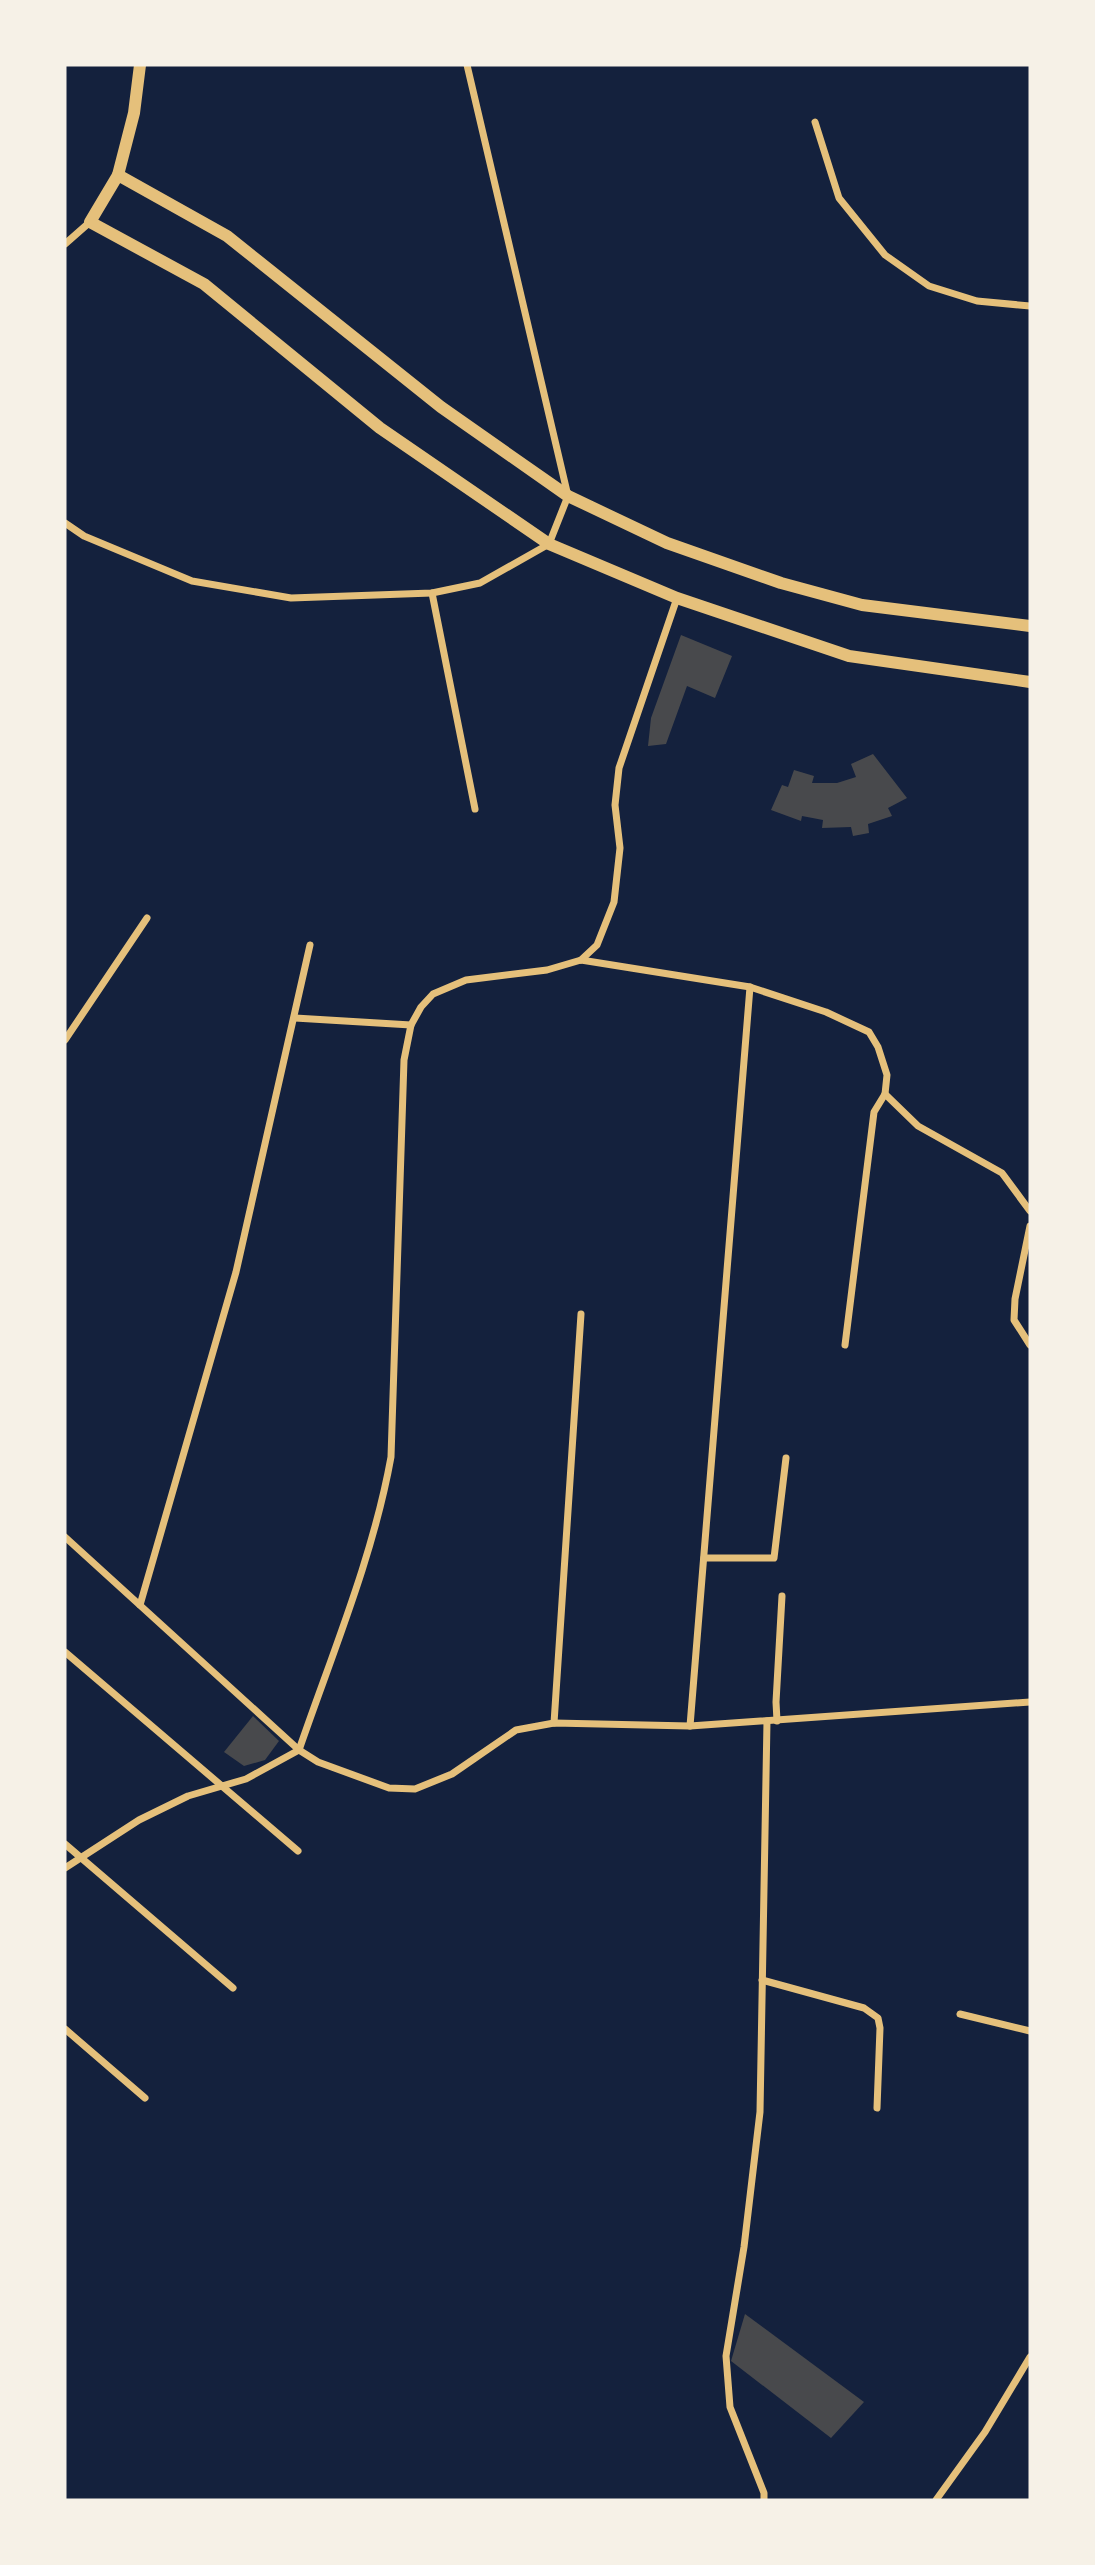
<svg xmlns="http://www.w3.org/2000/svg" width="1095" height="2565" viewBox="0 0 1095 2565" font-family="'PT Sans Narrow',sans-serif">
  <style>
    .building { fill: #48494c }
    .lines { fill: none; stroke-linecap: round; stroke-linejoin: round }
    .minor { stroke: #e5c07b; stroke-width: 7 }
    .secondary { stroke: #e5c07b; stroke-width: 12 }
  </style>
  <rect width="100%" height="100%" fill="#14213d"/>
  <g class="building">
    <path d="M681 635 732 656 715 698 687 686 666 744 648 746 651 718Z"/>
    <path d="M873 754 907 798 888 808 892 816 868 824 869 833 853 836 851 827 822 828 823 820 802 816 801 821 771 810 782 785 788 787 794 770 814 776 812 783H837L856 777 851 764Z"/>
    <path d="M253 1716 279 1741 265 1760 244 1766 224 1752Z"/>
    <path d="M745 2314 864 2402 831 2438 731 2361Z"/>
  </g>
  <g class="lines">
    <g class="minor">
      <path d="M815 122 839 198 885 255 929 286 977 301 1030 306"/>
      <path d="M65 244 90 222"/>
      <path d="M65 523 84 536 192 581 291 598 432 593 480 583 549 544 568 496 467 65"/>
      <path d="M432 593 475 809"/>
      <path d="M581 960 597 945 614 902 620 848 615 805 619 768 677 598"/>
      <path d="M295 1018 411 1025"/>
      <path d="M65 1040 147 918"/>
      <path d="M885 1094 918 1126 1002 1173 1030 1211"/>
      <path d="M1030 1226 1015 1299 1014 1320 1030 1345"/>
      <path d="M65 1537 299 1750 318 1762 389 1788 415 1789 452 1774 516 1730 554 1723 690 1726 1030 1702"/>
      <path d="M704 1558H774L786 1458"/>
      <path d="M140 1605 236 1272 310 945"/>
      <path d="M65 1652 298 1851"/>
      <path d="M777 1721 776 1702 782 1596"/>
      <path d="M554 1723 581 1314"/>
      <path d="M690 1726 750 987"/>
      <path d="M299 1750C332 1654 373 1557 391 1457L404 1060 411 1025 421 1007 433 994 466 980 547 970 581 960 750 987 826 1012 869 1032 878 1047 887 1075 885 1094 874 1112 845 1345"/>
      <path d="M65 1844 233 1988"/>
      <path d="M65 1868 139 1820 188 1796 246 1779 299 1750"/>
      <path d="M762 1980 864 2008 878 2018 880 2028 877 2108"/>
      <path d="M960 2014 1030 2031"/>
      <path d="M65 2029 145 2098"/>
      <path d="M764 2500V2493L730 2407 726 2356 744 2247 760 2112 767 1721"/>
      <path d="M936 2500 985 2432 1030 2357"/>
    </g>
    <g class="secondary">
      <path d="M140 65 134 113 118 175 90 222 204 284 380 428 549 544 677 598 849 656 1030 682"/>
      <path d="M118 175 227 236 441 407 568 496 667 543 781 583 862 605 1030 626"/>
    </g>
  </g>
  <rect width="1095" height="2565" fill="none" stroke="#f6f1e7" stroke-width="133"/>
</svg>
